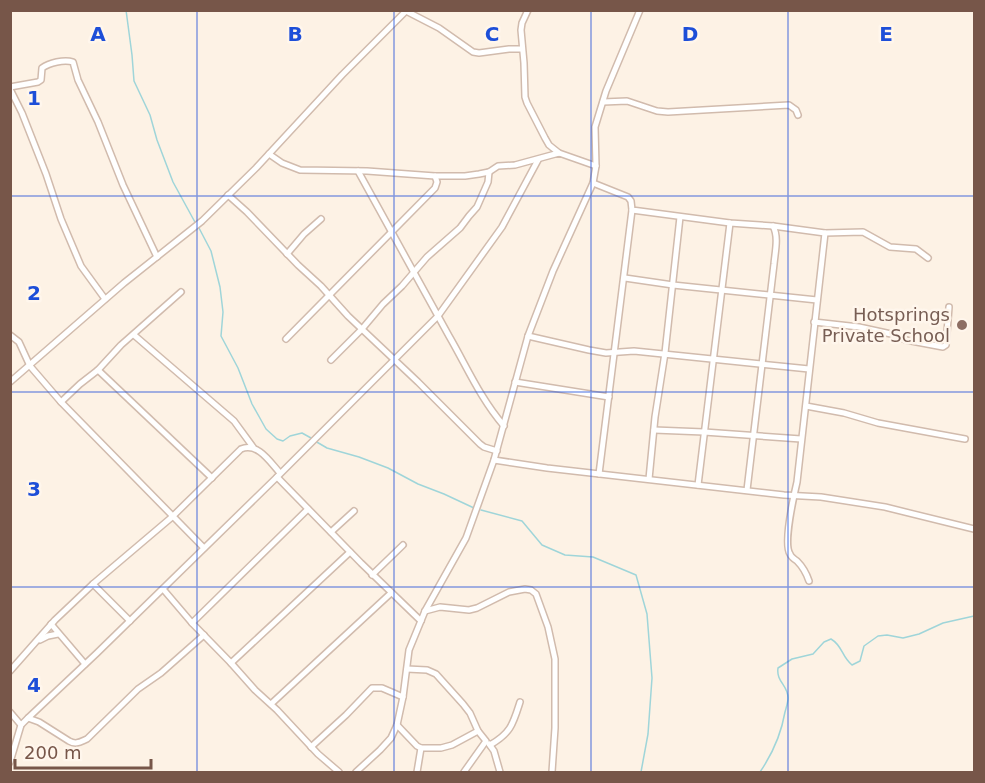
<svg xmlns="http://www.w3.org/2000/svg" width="985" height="783" viewBox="0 0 985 783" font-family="'DejaVu Sans',sans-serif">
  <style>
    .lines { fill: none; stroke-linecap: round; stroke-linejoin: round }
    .stream { stroke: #9fd5d9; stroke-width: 1.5 }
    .street-casing { stroke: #d1bbad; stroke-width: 8 }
    .street { stroke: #fff; stroke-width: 5 }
    .grid { fill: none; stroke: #1d4ed8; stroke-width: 1.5; stroke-opacity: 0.55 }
    .education-dot { fill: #8d6e63; stroke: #fff6ec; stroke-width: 2 }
    .labels { text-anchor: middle; stroke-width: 5; stroke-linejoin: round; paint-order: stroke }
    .education-label { font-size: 18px; fill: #785e54; stroke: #fff6ec; text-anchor: end }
    .grid-label { font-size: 20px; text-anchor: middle; font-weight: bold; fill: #1d4ed8; stroke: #fff6ec; stroke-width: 5; stroke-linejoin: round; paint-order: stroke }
  </style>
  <rect width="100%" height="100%" fill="#fdf2e5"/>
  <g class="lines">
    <g class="stream">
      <path d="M126 10 132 55 134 81 150 115 157 140 173 182 196 224"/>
      <path d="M199 228 211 251 220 287 223 312 221 336 238 368 252 404 266 429 277 439 283 441 290 436 302 433 311 438"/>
      <path d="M315 441 327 448 359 457 388 468 418 484 444 494 474 508"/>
      <path d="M481 510 522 521 542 545 565 555 593 557 636 575 647 614 652 678 648 734 641 772"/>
      <path d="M760 772C773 753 781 735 785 712 786 708 788 703 788 698 788 685 776 682 778 668L792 659 813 654 824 642 831 639C843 646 841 656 852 665L860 661 864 646 878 636 887 635 903 638 919 634 943 623 974 616"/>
    </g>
    <g class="street-casing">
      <g id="street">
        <path d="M528 10 522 23 521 30 524 63 525 97 527 103 545 138 549 145 559 153"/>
        <path d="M406 11 439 28 473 52 479 53 509 49H522"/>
        <path d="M10 87 38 82 41 80 42 68C49 63 64 59 73 62L78 80 98 122 123 185 157 257"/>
        <path d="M10 89 22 113 46 174 61 219 81 266 105 299"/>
        <path d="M603 102 627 101 657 111 668 112 789 105 796 110 798 115"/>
        <path d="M269 154 282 163 300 170 367 171 435 176H465L479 174 489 172 498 166 515 165 559 153 596 166"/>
        <path d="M358 171C388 226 419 281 449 336 467 367 480 398 504 426"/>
        <path d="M593 183 628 197 631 201 632 210 730 223 773 226 825 233 797 482C794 495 783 544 790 554 791 557 794 559 797 561 803 567 806 572 809 581"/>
        <path d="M228 195 247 212 298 265 321 286 348 316 418 382 480 444 484 447 497 451"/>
        <path d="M825 233 863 232 890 247 916 249 928 258"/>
        <path d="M287 254 304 234 321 219"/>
        <path d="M625 278 673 285 817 300"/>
        <path d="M814 322 859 327 891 334 906 340 943 347 946 345 949 307"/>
        <path d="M10 335 19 342 30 366 61 402 204 548"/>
        <path d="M134 335 234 421 253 447"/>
        <path d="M528 336 589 350 606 353 634 351 809 369"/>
        <path d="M286 339 435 188 437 182 435 176"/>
        <path d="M331 360 362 329 383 304 402 286 427 257 460 228 469 216 477 207 488 182 489 172"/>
        <path d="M98 370 212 478"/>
        <path d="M10 382 124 283 202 221 256 168 342 75 407 10"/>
        <path d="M515 382 609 397"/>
        <path d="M61 402 80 384 98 370 121 345 181 292"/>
        <path d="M806 406 844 413 878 423 965 439"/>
        <path d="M654 430 704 432 801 439"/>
        <path d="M494 460 547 468 784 495 821 497 885 507 974 529"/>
        <path d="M599 474 632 210"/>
        <path d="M277 477 438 316 502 227 538 160"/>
        <path d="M649 479 655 417 665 353 680 217"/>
        <path d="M698 485 730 223"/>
        <path d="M747 490 774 264C775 252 779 237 773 226"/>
        <path d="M331 532 354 511"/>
        <path d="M372 575 403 545"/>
        <path d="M93 584 130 621"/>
        <path d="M163 589 192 623 231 663 255 690 277 710 318 754 339 772"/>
        <path d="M425 611 440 607 469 610 477 608 509 592 525 589 531 590 536 594 548 627 555 659V728L552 772"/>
        <path d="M192 623 308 509"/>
        <path d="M51 624 85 664"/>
        <path d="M40 640 48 636 58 634"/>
        <path d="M231 663 350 552"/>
        <path d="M407 669 427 670 436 674 463 704 470 713 478 731 486 741 464 772"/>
        <path d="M10 671 55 620 93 584 172 517 241 449C258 442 270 462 280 473"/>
        <path d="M271 704 391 593"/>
        <path d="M10 712 21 725"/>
        <path d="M28 718 39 722 69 741C76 745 80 742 87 739L138 689 161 673 204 635"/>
        <path d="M397 725 417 746 421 748H441L452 745 478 731"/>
        <path d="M489 744 494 751 500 772"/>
        <path d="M490 745C511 733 513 724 520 702"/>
        <path d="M311 747 346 715 372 688H382L403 697"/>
        <path d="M10 762 21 725 28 718 97 653 277 477 361 563 421 621"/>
        <path d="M356 772 380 750 391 738 397 725 403 697 409 650 425 611 466 538 494 460 528 336 553 271 593 183 596 166 595 127 606 91 640 10"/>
        <path d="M417 772 421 748"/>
      </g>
    </g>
    <use href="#street" class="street"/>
  </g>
  <path class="grid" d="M197 10V772M394 10V772M591 10V772M788 10V772M10 196H974M10 392H974M10 587H974"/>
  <circle class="education-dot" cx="962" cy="325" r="6"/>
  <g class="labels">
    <g class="education-label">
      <text x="950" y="321">Hotsprings<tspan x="950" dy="21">Private School</tspan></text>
    </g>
  </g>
  <g class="grid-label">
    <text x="98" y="41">A</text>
    <text x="295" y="41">B</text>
    <text x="492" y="41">C</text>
    <text x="690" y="41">D</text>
    <text x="886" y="41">E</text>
    <text x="34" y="105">1</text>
    <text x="34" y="300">2</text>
    <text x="34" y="496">3</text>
    <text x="34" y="692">4</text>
  </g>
  <rect width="985" height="783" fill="none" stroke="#775649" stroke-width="24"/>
  <path d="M15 759v9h136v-9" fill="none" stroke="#775649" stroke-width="3"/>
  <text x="24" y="759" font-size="18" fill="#775649" stroke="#fff6ec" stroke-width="4.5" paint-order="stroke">200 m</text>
</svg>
